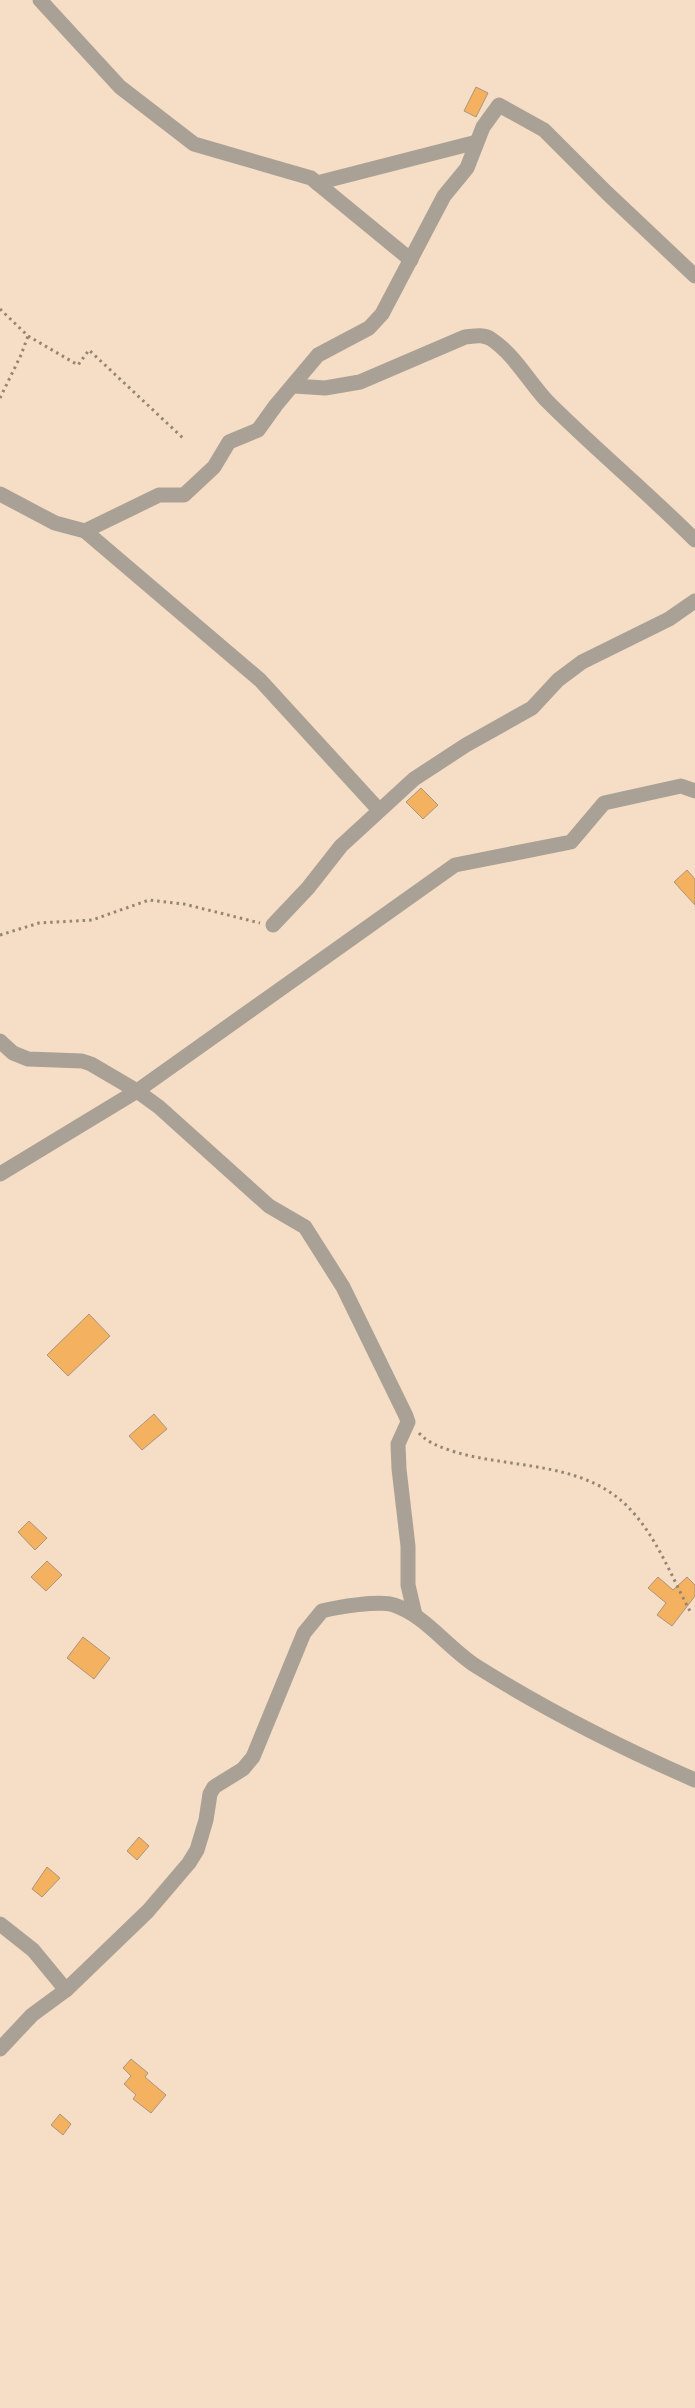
<svg xmlns="http://www.w3.org/2000/svg" width="695" height="2408" viewBox="0 0 695 2408" font-family="Signika,sans-serif">
  <style>
    .building { fill: #f4b160; stroke: #aa957d }
    .lines { fill: none; stroke-linecap: round; stroke-linejoin: round }
    .path { stroke: #968574; stroke-width: 3; stroke-dasharray: 2.5 4; stroke-linecap: butt }
    .minor { stroke: #aaa196; stroke-width: 15 }
  </style>
  <rect width="100%" height="100%" fill="#f5dec5"/>
  <g class="building">
    <path d="M476 87 488 93 476 117 464 111Z"/>
    <path d="M421 788 438 805 423 819 406 802Z"/>
    <path d="M687 870 695 879V905L674 882Z"/>
    <path d="M89 1314 110 1336 68 1376 47 1355Z"/>
    <path d="M154 1414 167 1429 142 1450 129 1436Z"/>
    <path d="M29 1521 47 1538 35 1550 18 1532Z"/>
    <path d="M47 1561 62 1575 46 1591 31 1577Z"/>
    <path d="M658 1577 673 1590 687 1577 695 1585V1596L672 1626 657 1615 666 1603 648 1588Z"/>
    <path d="M83 1637 110 1658 94 1679 67 1658Z"/>
    <path d="M139 1837 149 1846 137 1860 127 1851Z"/>
    <path d="M47 1867 60 1878 42 1897 32 1889Z"/>
    <path d="M131 2059 148 2073 145 2077 166 2095 151 2113 133 2099 136 2095 124 2084 131 2076 123 2068Z"/>
    <path d="M60 2114 71 2124 63 2135 51 2125Z"/>
  </g>
  <g class="lines">
    <g class="path">
      <path d="M0 309 28 336 78 365 89 350 184 439"/>
      <path d="M0 398 21 355 28 336"/>
      <path d="M0 935 39 923 92 920 149 900 184 904 260 923"/>
      <path d="M419 1433C429 1444 441 1447 455 1452 513 1469 584 1461 629 1508 657 1537 672 1578 691 1613"/>
    </g>
    <g class="minor">
      <path d="M40 0 120 87 194 144 311 178 411 260"/>
      <path d="M317 183 477 142"/>
      <path d="M294 386 325 388 360 382 465 337C475 336 483 334 491 339 514 354 529 382 547 401 595 449 647 492 695 540"/>
      <path d="M0 494 55 523 85 531 260 680 379 810"/>
      <path d="M85 531 159 495H184L214 467 229 442 258 430 276 405 318 355 369 328 382 314 444 196 467 168 483 127 499 105 544 130 607 193 695 276"/>
      <path d="M273 925 308 888 341 846 414 779 466 745 532 708 558 680 582 662 669 619 695 601"/>
      <path d="M0 1041 13 1053 28 1059 82 1061 91 1064 137 1091 159 1107 269 1206 305 1227 343 1287 406 1416 408 1422 398 1444 399 1469 408 1546V1585L415 1615"/>
      <path d="M0 1174 137 1091 455 865 571 842 604 803 681 786 695 791"/>
      <path d="M0 1924 33 1950 66 1990"/>
      <path d="M0 2049 32 2015 66 1990 148 1911 189 1863 197 1850 206 1820 210 1794 214 1787 243 1769 253 1757 304 1633 322 1611C337 1607 380 1600 394 1605 425 1615 448 1648 476 1666 546 1710 619 1747 695 1780"/>
    </g>
  </g>
</svg>
